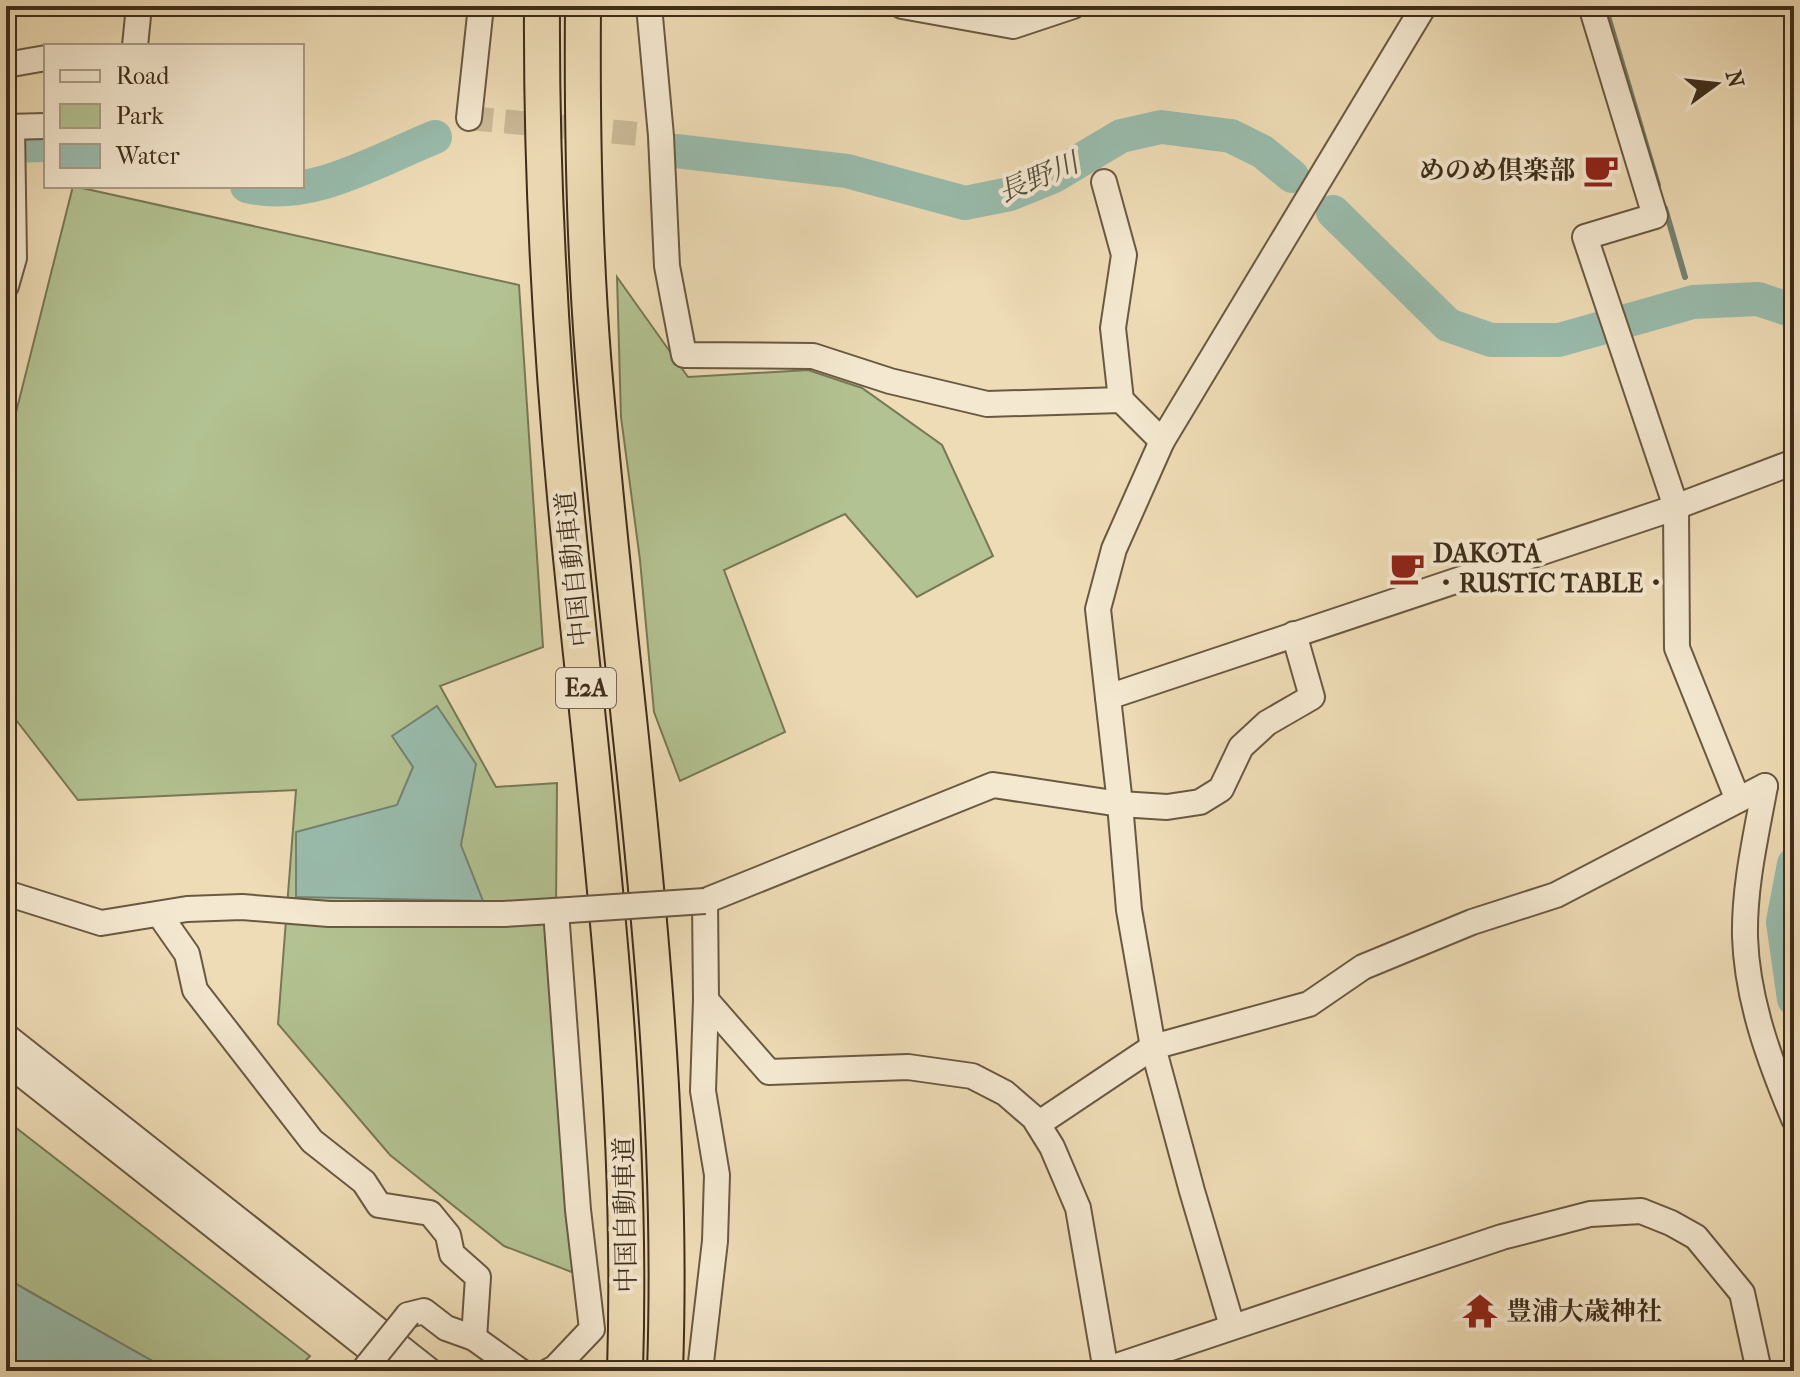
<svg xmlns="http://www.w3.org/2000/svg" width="1800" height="1377" viewBox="0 0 1800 1377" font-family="'IM FELL French Canon','Noto Serif JP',serif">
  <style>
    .green { fill: #b3c292; stroke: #787856; stroke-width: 2 }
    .water { fill: #99bcad; stroke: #758372; stroke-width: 2 }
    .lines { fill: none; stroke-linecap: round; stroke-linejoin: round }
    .stream { stroke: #758372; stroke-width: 6 }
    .river { stroke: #99bcad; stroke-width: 34 }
    .minor-tunnel { stroke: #cbb997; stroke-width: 24; stroke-dasharray: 24 12; stroke-linecap: butt }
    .minor-casing { stroke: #6a5941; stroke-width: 28 }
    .highway-casing { stroke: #3e2d1a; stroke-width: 38 }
    .minor { stroke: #f4e8d0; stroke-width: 24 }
    .highway { stroke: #eedcb6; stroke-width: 34 }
    .minor-bridge-casing { stroke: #6a5941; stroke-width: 28; stroke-linecap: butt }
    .minor-bridge { stroke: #f4e8d0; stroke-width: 24 }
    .labels { text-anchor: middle; stroke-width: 8; stroke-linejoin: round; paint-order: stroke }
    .shield { fill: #f4e8d0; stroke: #756551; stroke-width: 2 }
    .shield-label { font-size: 24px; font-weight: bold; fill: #3e2d1a }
    .poi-label { font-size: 26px; font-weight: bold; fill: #3e2d1a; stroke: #f4e8d0; text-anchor: start }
    .street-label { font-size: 26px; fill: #3e2d1a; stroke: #f4e8d0 }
    .water-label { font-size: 28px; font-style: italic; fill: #55513f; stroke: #f4e8d0 }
  </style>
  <rect width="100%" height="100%" fill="#eedcb6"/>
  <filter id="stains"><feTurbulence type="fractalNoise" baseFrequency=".0025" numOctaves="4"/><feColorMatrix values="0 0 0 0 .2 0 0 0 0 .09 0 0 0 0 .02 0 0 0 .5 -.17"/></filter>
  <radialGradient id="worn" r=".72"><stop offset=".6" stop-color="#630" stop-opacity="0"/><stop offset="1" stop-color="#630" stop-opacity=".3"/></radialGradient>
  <g class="green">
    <path d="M73 186 519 285 543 647 440 686 496 787 557 783 556 911 582 1276 504 1246 390 1155 278 1024 296 790 78 800 6 707V452Z"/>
    <path d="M617 277 688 377 808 370 862 388 942 445 993 556 917 597 845 514 724 570 785 732 680 781 654 712 640 560 621 417Z"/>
    <path d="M6 1120 310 1356 296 1371H170L6 1278Z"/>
  </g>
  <g class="water">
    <path d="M437 706 476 764 461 845 483 901 296 897V832L397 805 413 767 392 736Z"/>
    <path d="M6 1278 28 1291 170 1371H6Z"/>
  </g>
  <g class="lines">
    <g class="stream">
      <path d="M1605 6 1658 185"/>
      <path d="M1665 208 1685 277"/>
    </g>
    <g class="river">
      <path d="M6 146 46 145"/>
      <path d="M676 151 847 171 965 203 1010 194 1054 176 1121 136 1161 127 1231 136 1263 152 1292 176"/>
      <path d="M247 186C310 202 378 160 435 137"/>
      <path d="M1333 212 1448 325 1491 340H1559L1693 302 1758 299 1794 311"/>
      <path d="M1794 864 1783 922 1794 999"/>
    </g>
    <path class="minor-tunnel" d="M469 118 661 136"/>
    <g class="minor-casing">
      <g id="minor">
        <path d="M649 6 661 136 667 266 684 355 813 356 890 381 987 404 1121 400 1113 328 1124 255 1104 182"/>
        <path d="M902 6 1013 26 1073 6"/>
        <path d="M1591 6 1655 216 1585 237 1676 507 1677 648 1738 800"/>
        <path d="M135 46 139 6"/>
        <path d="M6 65 46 58"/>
        <path d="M469 118 481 6"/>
        <path d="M6 127 46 126"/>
        <path d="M6 286 14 258 12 127"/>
        <path d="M1121 400 1162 441"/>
        <path d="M1108 697 1662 512 1794 462"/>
        <path d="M1765 786C1756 836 1744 886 1745 937 1747 1000 1770 1062 1794 1119"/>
        <path d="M6 893 101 923 187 909 242 907 329 914H504L569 910"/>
        <path d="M159 914 187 954 195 990 312 1141 364 1182 379 1205 430 1213 448 1235 452 1254 478 1277 474 1338"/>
        <path d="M6 1036 430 1371"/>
        <path d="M6 1062 397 1371"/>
        <path d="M1038 1124 1153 1047 1309 1004 1363 967 1472 922 1556 895 1765 786"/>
        <path d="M408 1315 424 1311 446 1328 474 1338 520 1371"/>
        <path d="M1232 1326 1192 1191 1153 1047 1129 910 1120 804 1098 609 1114 549 1162 441 1424 6"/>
        <path d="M549 1371 555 1368 592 1329 578 1210 556 911"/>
        <path d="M700 1371 715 1241 717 1175 703 1091 706 1000"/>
        <path d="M1102 1371 1502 1237 1590 1214 1641 1211 1671 1223 1696 1237 1742 1293 1759 1371"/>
        <path d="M1106 1371 1078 1208 1052 1147 1034 1118 1005 1093 972 1076 908 1067 769 1072 706 1000 705 901 993 785 1120 804 1167 807 1200 802 1221 789 1241 747 1267 723 1312 697 1294 634"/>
      </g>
    </g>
    <g class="highway-casing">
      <g id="highway">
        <path d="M542 6C541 181 551 354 568 528 596 810 634 1086 625 1371"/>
        <path d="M583 6C582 123 584 240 593 356 620 694 677 1031 665 1371"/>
      </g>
    </g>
    <use href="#minor" class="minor"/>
    <use href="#highway" class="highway"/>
    <g class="minor-bridge-casing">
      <g id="minor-bridge">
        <path d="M569 910 705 901"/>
        <path d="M363 1371 408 1315"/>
      </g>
    </g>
    <use href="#minor-bridge" class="minor-bridge"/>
  </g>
  <defs>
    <g id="cafe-bare" transform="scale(2.76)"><path d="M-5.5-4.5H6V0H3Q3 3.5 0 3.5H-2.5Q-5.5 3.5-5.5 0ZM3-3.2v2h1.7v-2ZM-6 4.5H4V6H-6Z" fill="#8f2418" stroke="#f4e8d0" stroke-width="2.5" paint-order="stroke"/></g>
    <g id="temple-bare" transform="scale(2.76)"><path d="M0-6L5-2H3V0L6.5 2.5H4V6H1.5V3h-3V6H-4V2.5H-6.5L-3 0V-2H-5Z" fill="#8f2418" stroke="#f4e8d0" stroke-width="2.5" paint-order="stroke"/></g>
  </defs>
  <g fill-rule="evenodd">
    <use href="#cafe-bare" x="1601" y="170"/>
    <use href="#cafe-bare" x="1407" y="568"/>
    <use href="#temple-bare" x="1480" y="1311"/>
  </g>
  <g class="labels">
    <rect class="shield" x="556" y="668" width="60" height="40" rx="6"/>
    <g class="shield-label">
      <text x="586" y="696">E2A</text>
    </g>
    <g class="poi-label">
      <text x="1575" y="179" text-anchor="end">めのめ倶楽部</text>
      <text x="1433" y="562">DAKOTA<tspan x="1433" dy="30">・RUSTIC TABLE・</tspan></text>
      <text x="1506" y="1320">豊浦大歳神社</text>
    </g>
    <g class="street-label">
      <text transform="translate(573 569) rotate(-96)" y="9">中国自動車道</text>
      <text transform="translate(625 1215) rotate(-91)" y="9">中国自動車道</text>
    </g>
    <g class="water-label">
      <text transform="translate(1038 177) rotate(-23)" y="10">長野川</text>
    </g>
  </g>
  <rect width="1800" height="1377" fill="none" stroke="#eedcb6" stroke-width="32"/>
  <rect x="8" y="8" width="1784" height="1361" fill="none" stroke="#3e2d1a" stroke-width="4"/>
  <rect x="16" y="16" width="1768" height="1345" fill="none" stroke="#3e2d1a" stroke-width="2"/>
  <rect x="44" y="44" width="260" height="144" fill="#f4e8d0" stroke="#ab9d87" stroke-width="2"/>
  <rect x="60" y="70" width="40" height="12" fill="#f4e8d0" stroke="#ab9d87" stroke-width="2"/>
  <text x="116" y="84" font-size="24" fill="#3e2d1a">Road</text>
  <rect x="60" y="104" width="40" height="24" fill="#b3c292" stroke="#ab9d87" stroke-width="2"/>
  <text x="116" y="124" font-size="24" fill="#3e2d1a">Park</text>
  <rect x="60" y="144" width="40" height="24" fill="#99bcad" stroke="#ab9d87" stroke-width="2"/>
  <text x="116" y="164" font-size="24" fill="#3e2d1a">Water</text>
  <g transform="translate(1716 84) rotate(75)" stroke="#f4e8d0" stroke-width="6" paint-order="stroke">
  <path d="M0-6L14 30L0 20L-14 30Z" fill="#3e2d1a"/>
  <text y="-12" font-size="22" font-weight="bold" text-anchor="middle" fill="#3e2d1a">N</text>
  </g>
  <rect width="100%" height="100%" filter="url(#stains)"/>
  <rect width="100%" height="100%" fill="url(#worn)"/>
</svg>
